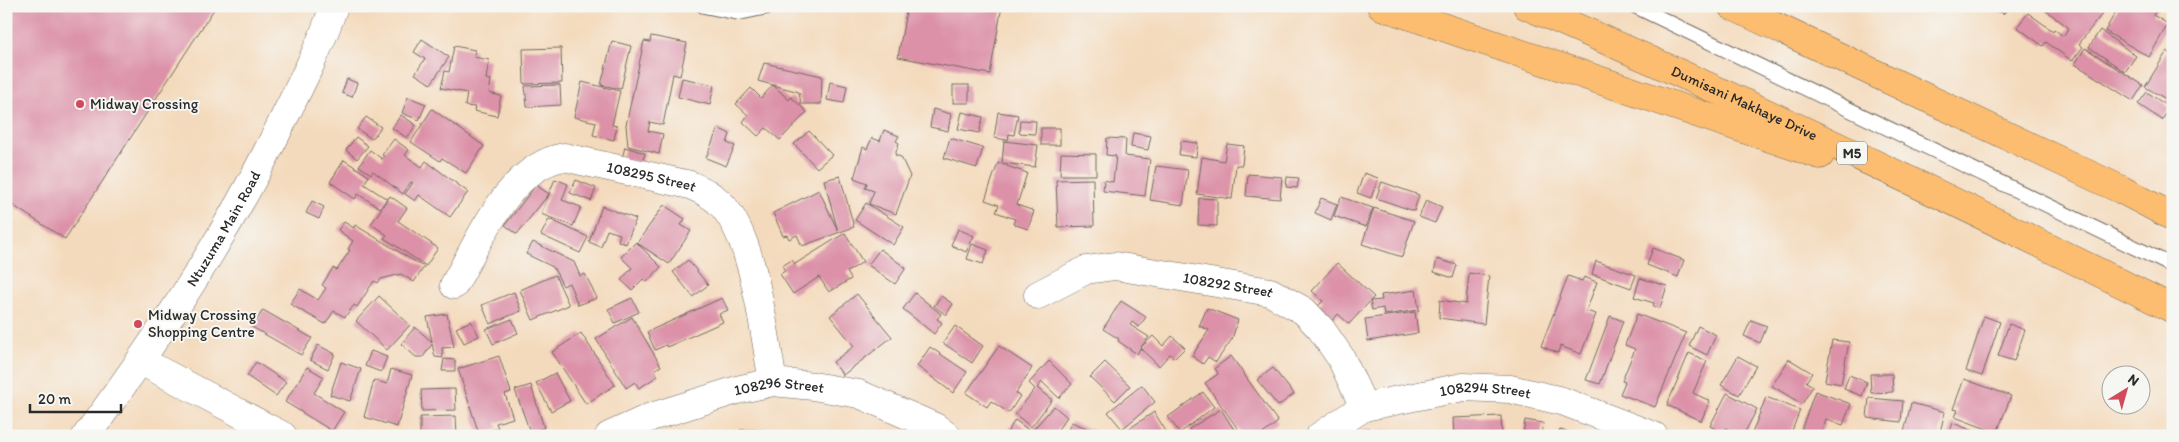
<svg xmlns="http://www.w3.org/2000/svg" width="2179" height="442" viewBox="0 0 2179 442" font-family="Itim,sans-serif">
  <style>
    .building { fill: #dc91a8 }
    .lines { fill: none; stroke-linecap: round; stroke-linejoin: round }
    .service-casing { stroke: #71685e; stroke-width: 16 }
    .minor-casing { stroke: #71685e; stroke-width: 29 }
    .tertiary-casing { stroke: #71685e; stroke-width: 29 }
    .primary-casing { stroke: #71685e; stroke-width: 29 }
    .service { stroke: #fff; stroke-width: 14 }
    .minor { stroke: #fff; stroke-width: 28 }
    .tertiary { stroke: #fff; stroke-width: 28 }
    .primary { stroke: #fcbd6f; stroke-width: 28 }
    .poi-dot { fill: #d1495b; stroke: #f6f6f2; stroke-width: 2 }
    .labels { text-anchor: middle; stroke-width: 4; stroke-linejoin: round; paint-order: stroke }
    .shield { fill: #f6f6f2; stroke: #686867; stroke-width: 1 }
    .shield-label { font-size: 14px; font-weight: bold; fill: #2b2b2b }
    .street-label { font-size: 15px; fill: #2b2b2b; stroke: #f6f6f2 }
    .poi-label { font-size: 15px; fill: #2b2b2b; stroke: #f6f6f2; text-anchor: start }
  </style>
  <rect width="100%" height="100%" fill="#f6f6f2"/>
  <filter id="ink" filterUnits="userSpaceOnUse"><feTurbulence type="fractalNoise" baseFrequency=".02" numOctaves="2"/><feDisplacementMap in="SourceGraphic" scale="10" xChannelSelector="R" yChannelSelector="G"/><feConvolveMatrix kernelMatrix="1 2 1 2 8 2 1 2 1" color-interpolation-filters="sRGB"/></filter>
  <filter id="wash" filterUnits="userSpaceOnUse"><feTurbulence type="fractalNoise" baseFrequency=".0096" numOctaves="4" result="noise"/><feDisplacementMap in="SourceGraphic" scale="20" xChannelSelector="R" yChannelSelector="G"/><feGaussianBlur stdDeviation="1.12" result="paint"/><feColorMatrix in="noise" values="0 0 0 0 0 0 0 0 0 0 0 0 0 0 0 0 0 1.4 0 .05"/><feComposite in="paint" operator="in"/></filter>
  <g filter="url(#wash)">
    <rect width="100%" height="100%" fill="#f4dabc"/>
    <g id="blocks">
      <g class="building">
        <path d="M6 6H216L65 239 6 201Z"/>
        <path d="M907 6H1002L990 74 898 57Z"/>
        <path d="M1995 6H2011L2003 14Z"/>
        <path d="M2040 6H2098L2104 11 2079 44 2083 47 2072 61 2046 42 2043 46 2017 27 2028 13 2053 31 2054 29 2063 36 2069 28Z"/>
        <path d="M2119 6H2155L2158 8 2153 15 2168 24 2149 57 2105 31Z"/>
        <path d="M2100 30 2136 56 2125 72 2089 47Z"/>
        <path d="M651 36 687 43 680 76 673 74 663 125 650 122 648 131 663 134 659 154 628 146 626 125 644 41 650 42Z"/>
        <path d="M422 39 449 57 431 84 415 74 425 59 414 52Z"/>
        <path d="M612 41 631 46 621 89 601 85Z"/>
        <path d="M454 46 475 50 474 57 489 60 486 79 491 80 489 93 501 96 497 116 474 111 475 107 465 106 467 93 441 88 445 71 449 72Z"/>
        <path d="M561 48 562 83 524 84 523 49Z"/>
        <path d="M2085 48 2143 85 2133 101 2075 64Z"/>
        <path d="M2167 51 2173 55V103L2145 87Z"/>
        <path d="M764 63 822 76 821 104H801L799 92 758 81Z"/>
        <path d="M682 78 714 85 710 105 678 97Z"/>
        <path d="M347 79 357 83 352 97 342 93Z"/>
        <path d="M582 82 620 91 612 125 617 126 614 140 593 135 596 122 574 117Z"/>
        <path d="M830 82 847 86 844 103 827 100Z"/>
        <path d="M560 85 561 105 527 107 525 86Z"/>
        <path d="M773 85 789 100 791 97 807 112 780 140 766 128 758 136 743 122 748 115 736 104 751 88 761 98Z"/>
        <rect x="953" y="85" width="16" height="18"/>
        <path d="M2147 92 2170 108 2162 120 2138 104Z"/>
        <path d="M408 97 426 104 419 120 402 113Z"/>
        <path d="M432 109 484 146 466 173 442 158 440 161 411 142Z"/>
        <path d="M933 109 951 114 948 131 930 127Z"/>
        <path d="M962 112 983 117 979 133 958 129Z"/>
        <path d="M998 112 1018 115 1014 135 1009 134 1008 140 994 138Z"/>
        <path d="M401 115 416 125 407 138 392 128Z"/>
        <path d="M366 117 381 127 372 139 357 129Z"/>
        <path d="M1020 120 1036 121 1035 134 1019 133Z"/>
        <path d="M718 128 730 134 727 143 735 146 726 166 706 158Z"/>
        <rect x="1041" y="128" width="19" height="17"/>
        <path d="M884 130 899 136 896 141 899 143 895 155 901 157 910 176 896 214 869 204 874 191 865 188 867 183 854 178 863 147 867 149 872 138 880 141Z"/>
        <path d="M809 131 832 155 817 168 794 144Z"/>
        <path d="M1133 133 1151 136 1148 150 1131 147Z"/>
        <path d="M356 137 368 146 357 159 346 150Z"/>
        <path d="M950 138 983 148 977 168 944 158Z"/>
        <path d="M1107 138 1126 139 1125 156 1150 159 1145 196 1103 191 1104 180 1113 182 1116 156 1106 155Z"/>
        <path d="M394 139 409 150 405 155 422 167 426 161 468 192 450 217 419 195 415 201 405 194 413 183 411 182 403 194 373 171 371 174 359 166 370 150 382 159 384 156 382 155Z"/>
        <path d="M1004 141 1038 145 1035 167 1002 163Z"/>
        <path d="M1181 141 1198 143 1196 157 1179 155Z"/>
        <path d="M1227 144 1244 146 1242 165H1236L1232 199 1197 194 1202 157 1224 161Z"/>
        <path d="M625 147 645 153 642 163 622 158Z"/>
        <path d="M1061 153 1096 154V175H1060Z"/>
        <path d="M344 160 369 176 364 184 387 199 380 208 358 194 355 199 330 182Z"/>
        <path d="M998 163 1027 173 1017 205 1034 211 1028 229 1013 224 1015 219 996 212 999 205 985 200Z"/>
        <path d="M1156 166 1188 170 1183 205 1150 200Z"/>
        <path d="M1364 173 1378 178 1371 198 1357 193Z"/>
        <path d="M1248 174 1282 177 1280 199 1246 196Z"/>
        <path d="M840 176 854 227 802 246 797 235 789 239 787 235 783 236 773 213 819 190 838 231 824 180Z"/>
        <path d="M1287 177 1299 178 1297 188 1286 187Z"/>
        <path d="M555 179 568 184 562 200 581 207 573 226 541 214Z"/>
        <path d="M1093 179 1094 226 1058 227 1056 180Z"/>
        <path d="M576 180 596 188 591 201 570 193Z"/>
        <path d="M1382 182 1419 195 1414 211 1376 198Z"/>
        <path d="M536 185 549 194 517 234 505 225Z"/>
        <path d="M390 196 407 208 398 221 438 248 426 266 384 238 387 235 371 224Z"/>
        <path d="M1341 197 1373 208 1366 227 1334 216Z"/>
        <path d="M1199 198 1217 199V226L1198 225Z"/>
        <path d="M1321 198 1337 204 1331 220 1315 213Z"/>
        <path d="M1426 200 1442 207 1435 223 1419 217Z"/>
        <path d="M312 201 324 207 319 219 306 213Z"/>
        <path d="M866 203 904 227 893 245 855 220Z"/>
        <path d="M664 205 685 219 681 225 691 231 669 264 637 243Z"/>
        <path d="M602 206 636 219 626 244 618 241 620 234 607 230 601 247 589 242Z"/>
        <path d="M1374 208 1414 221 1402 257 1362 244Z"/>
        <path d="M549 219 588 237 580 253 541 235Z"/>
        <path d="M344 222 354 228 355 225 424 267 414 282 401 274 381 279 378 283 374 281 357 307 354 305 345 317 334 311 325 324 290 304 300 289 318 300 326 288 322 285 333 268 337 270 350 250 348 249 353 241 338 230Z"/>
        <path d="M958 229 974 236 966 252 951 245Z"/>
        <path d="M845 233 863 262 847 272 851 279 829 292 819 277 793 294 780 274 785 271 782 266 792 260 795 264Z"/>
        <path d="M533 242 574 262 580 276 585 274 597 298 578 305 569 283 563 286 553 267 526 254Z"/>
        <path d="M636 242 661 267 647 282 643 279 632 290 621 280 632 268 621 257Z"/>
        <path d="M972 244 988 250 983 264 967 259Z"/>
        <path d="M1653 248 1684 260 1678 277 1647 265Z"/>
        <path d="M880 249 906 268 895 284 868 265Z"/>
        <path d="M1437 259 1457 265 1453 278 1434 272Z"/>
        <path d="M688 260 708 285 693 297 673 272Z"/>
        <path d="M1596 261 1636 275 1631 288 1592 274Z"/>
        <path d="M1337 263 1374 297 1349 324 1338 314 1332 321 1317 307 1323 301 1312 291Z"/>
        <path d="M1469 273 1489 276 1484 324 1439 318 1440 300 1466 304Z"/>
        <path d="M555 275 569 305 533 320 520 290Z"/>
        <path d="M1568 276 1582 281 1584 277 1597 282 1586 311 1596 314 1581 354 1560 346 1558 353 1541 346Z"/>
        <path d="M1640 278 1667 286 1660 308 1653 306 1654 303 1634 297Z"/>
        <path d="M1416 290 1419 310 1384 315 1383 308 1372 310 1370 301 1382 300 1381 295Z"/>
        <path d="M514 292 521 311 490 324 482 305Z"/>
        <path d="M915 293 941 314 937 319 942 323 934 334 903 309Z"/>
        <path d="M857 294 892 337 843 375 833 362 854 346 830 316Z"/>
        <path d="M379 296 410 325 387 350 356 321Z"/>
        <path d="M941 296 953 304 946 315 934 306Z"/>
        <path d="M632 298 639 312 615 323 608 309Z"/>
        <path d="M722 298 728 310 719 314 723 322 667 347 666 345 655 350 647 332Z"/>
        <path d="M1121 301 1146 317 1139 327 1132 322 1130 325 1149 337 1140 348 1153 336 1163 346 1172 336 1185 348 1175 358 1170 354 1159 366 1140 348 1137 354 1118 341 1119 339 1103 329Z"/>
        <path d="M1207 308 1238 320 1232 339 1216 362 1208 357 1203 364 1192 356 1209 330 1199 326Z"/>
        <path d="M263 310 312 338 301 355 252 327Z"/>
        <path d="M1415 312 1418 333 1368 341 1365 319Z"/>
        <path d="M447 314 454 347 442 348 443 358 435 357 432 344 423 357H416L401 344 415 327 432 342 427 317Z"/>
        <path d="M1637 314 1686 333 1655 407 1620 394 1625 382 1622 381 1635 349 1625 345Z"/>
        <path d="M1610 316 1623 321 1600 384 1586 380Z"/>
        <path d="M1984 316 2000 322 1982 376 1966 371Z"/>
        <path d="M632 317 661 366 654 370 658 376 639 388 635 382 626 388 596 339Z"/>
        <path d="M512 319 518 333 493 344 486 329Z"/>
        <path d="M1751 320 1767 326 1760 343 1744 336Z"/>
        <path d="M471 321 479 336 464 343 456 328Z"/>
        <path d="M2009 324 2025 330 2014 361 1998 356Z"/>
        <path d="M955 326 983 346 972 363 943 343Z"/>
        <path d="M1698 326 1716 335 1707 355 1689 346Z"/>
        <path d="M581 333 615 385 586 404 552 352Z"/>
        <path d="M1832 340 1849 342 1841 384 1825 381Z"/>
        <path d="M318 345 335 354 328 369 310 360Z"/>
        <path d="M999 346 1032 368 1016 393 1020 396 1009 413 991 401 987 407 966 393Z"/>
        <path d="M930 347 967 372 953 393 917 366Z"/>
        <path d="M371 351 387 357 381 372 365 366Z"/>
        <path d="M1689 353 1707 361 1693 393 1710 401 1701 421 1667 405Z"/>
        <path d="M499 356 511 392 505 394 513 418 496 423 498 428 479 434 458 369Z"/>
        <path d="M1231 356 1278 422 1260 436 1257 433 1254 436H1243L1205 383 1218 374 1215 368Z"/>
        <path d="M1738 356 1756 366 1739 395 1721 385Z"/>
        <path d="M444 359 455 360V371H442Z"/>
        <path d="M1789 359 1812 373 1806 382 1813 386 1802 404 1772 386Z"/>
        <path d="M1049 361 1072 384 1059 398 1042 382 1037 388 1052 400 1031 427 1015 414 1035 389 1029 383Z"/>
        <path d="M256 362 286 382 276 396 247 376Z"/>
        <path d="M341 362 361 369 350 401 330 395Z"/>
        <path d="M1105 362 1130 386 1115 401 1090 377Z"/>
        <path d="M307 367 324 377 314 393 344 412 332 431 285 402Z"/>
        <path d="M1273 368 1294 394 1278 406 1257 380Z"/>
        <path d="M391 369 412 375 397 427 364 417 374 380 387 384Z"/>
        <path d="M555 373 570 401 551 411 536 383Z"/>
        <path d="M1870 374H1892L1893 392 1871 393Z"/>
        <path d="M1849 375 1867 382 1862 396 1844 389Z"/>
        <path d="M1964 379 2011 396 1997 433 1955 417 1958 410 1953 409Z"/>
        <path d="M531 385 544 428 530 432 515 390Z"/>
        <path d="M1142 385 1155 402 1122 429 1108 412Z"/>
        <path d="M455 389 456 410 422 411 421 390Z"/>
        <path d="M1815 391 1851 404 1843 425 1826 419 1820 436H1799Z"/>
        <path d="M1203 392 1214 407 1180 433 1168 417Z"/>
        <path d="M1727 393 1757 409 1743 436 1726 428 1724 434 1710 426Z"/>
        <path d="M1766 397 1800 410 1790 436H1751Z"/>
        <path d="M1869 398 1903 401 1901 422 1867 418Z"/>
        <path d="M1911 403 1945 412 1939 436H1903Z"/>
        <path d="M1054 406 1067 417 1053 436H1005L1015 420 1031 432Z"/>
        <path d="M1221 409 1238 436H1193L1189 429Z"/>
        <path d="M1154 412 1169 436H1130L1127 430Z"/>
        <path d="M456 416 457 436H420V417Z"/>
        <path d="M1501 416 1502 436H1454L1453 418Z"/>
        <path d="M1525 420 1543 423 1541 436H1523Z"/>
        <path d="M1071 422 1108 436H1066Z"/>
        <path d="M1953 423 1986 436H1948Z"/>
        <path d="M1369 428 1372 434 1387 429 1388 436H1351Z"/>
        <path d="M740 430H765V436H741Z"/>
        <path d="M1560 430 1577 435V436H1558Z"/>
        <path d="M769 432 803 433V436H769Z"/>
      </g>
    </g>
  </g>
  <g filter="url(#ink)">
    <use href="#blocks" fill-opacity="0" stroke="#71685e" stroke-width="1"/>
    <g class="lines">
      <g class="service-casing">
        <g id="service">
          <path d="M704 6 739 13 772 6"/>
          <path d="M1635 6 2173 266"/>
        </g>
      </g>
      <g class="minor-casing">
        <g id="minor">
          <path id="s1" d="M454 285C479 242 509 166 564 157L690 185C701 190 711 194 720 203 755 237 764 334 773 382"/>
          <path id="s2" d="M1038 295 1086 270 1115 266 1270 292 1304 311 1321 329 1341 358 1364 407"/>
          <path id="s3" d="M1320 436 1364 407 1463 387 1510 389 1562 401 1654 436"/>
        </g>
      </g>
      <g class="tertiary-casing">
        <g id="tertiary">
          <path d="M141 361 283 436"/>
          <path id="s4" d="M86 436C164 330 231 229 288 110 305 76 322 42 334 6"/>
          <path id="s5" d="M609 436 651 417 737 390 773 382 813 386 859 394 935 427 947 436"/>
        </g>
      </g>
      <g class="primary-casing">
        <g id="primary">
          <path d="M1381 6 1820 155"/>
          <path id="s6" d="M1527 6C1746 100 1960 203 2173 309"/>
          <path d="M1732 6 2122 190 2173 217"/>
        </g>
      </g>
      <use href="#service" class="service"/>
      <use href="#minor" class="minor"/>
      <use href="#tertiary" class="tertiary"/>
      <use href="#primary" class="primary"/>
    </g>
  </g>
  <g class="poi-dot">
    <circle cx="80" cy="104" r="5"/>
    <circle cx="138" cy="324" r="5"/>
  </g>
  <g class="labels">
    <rect class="shield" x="1837" y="141.5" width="30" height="23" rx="4"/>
    <g class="shield-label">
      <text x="1852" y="158">M5</text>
    </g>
    <g class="street-label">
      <text dy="5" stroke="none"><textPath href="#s6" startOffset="238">Dumisani Makhaye Drive</textPath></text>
      <text dy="5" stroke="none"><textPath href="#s1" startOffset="264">108295 Street</textPath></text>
      <text dy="5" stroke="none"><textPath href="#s4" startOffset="249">Ntuzuma Main Road</textPath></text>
      <text dy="5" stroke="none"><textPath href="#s2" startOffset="198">108292 Street</textPath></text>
      <text dy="5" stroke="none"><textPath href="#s5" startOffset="179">108296 Street</textPath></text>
      <text dy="5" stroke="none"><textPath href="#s3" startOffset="176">108294 Street</textPath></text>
    </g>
    <g class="poi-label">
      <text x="90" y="109">Midway Crossing</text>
      <text x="148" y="320">Midway Crossing<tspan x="148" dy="17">Shopping Centre</tspan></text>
    </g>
  </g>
  <rect width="2179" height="442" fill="none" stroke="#f6f6f2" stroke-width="25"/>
  <g transform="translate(2126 390) rotate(37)"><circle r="24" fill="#f6f6f2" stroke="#a5a5a2"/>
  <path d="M0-4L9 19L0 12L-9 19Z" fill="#d1495b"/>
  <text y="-8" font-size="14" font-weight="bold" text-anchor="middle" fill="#2b2b2b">N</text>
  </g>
  <path d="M30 404v8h91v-8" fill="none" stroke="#2b2b2b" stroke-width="2.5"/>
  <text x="38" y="404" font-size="15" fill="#2b2b2b" stroke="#f6f6f2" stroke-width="4" paint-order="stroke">20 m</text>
</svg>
